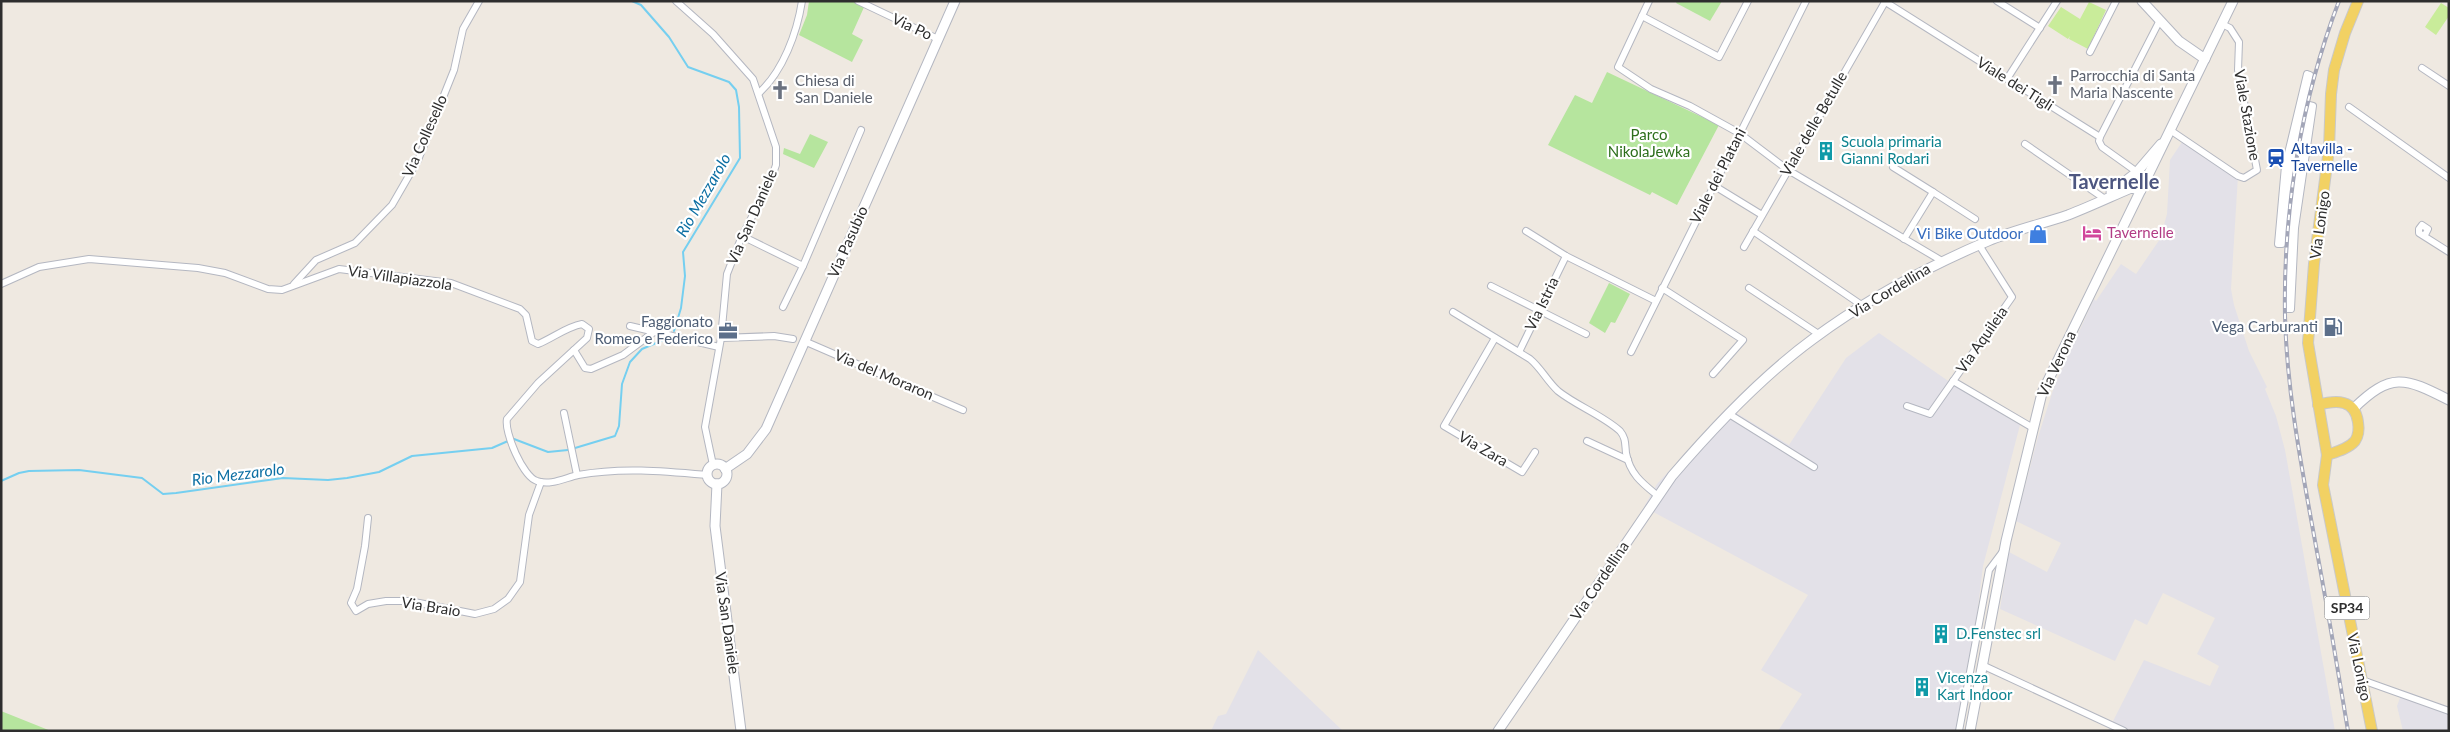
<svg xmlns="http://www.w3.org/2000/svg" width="2450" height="732" viewBox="0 0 2450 732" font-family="Lato,sans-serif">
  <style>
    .industrial { fill: #e3e1e8 }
    .green { fill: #b6e59e }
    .pitch { fill: #c9ec9a }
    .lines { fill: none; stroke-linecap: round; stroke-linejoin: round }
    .stream { stroke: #75cff0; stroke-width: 2 }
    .street-casing { stroke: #b4b7c1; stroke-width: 8 }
    .secondary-casing { stroke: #b4b7c1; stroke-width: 11 }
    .primary-casing { stroke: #c9c9c9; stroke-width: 12 }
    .street { stroke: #fff; stroke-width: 6 }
    .secondary { stroke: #fff; stroke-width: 9 }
    .primary { stroke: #f2d163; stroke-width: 10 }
    .rail-casing { stroke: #a3a6b8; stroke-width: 4 }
    .rail { stroke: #fff; stroke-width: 2; stroke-dasharray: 5.5; stroke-linecap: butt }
    .labels { text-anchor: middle; stroke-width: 4.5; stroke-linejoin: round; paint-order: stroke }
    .shield { fill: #fff; stroke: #6d6d6d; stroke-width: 1 }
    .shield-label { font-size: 14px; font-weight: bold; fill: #2e2e2e }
    .street-label { font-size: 15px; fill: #2e2e2e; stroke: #fff }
    .worship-label { font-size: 15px; fill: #5b616d; stroke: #fff; text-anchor: start }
    .park-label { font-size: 15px; fill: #2c6e1b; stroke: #fff }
    .culture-label { font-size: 15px; fill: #0d838f; stroke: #fff; text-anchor: start }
    .transit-label { font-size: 15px; fill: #164399; stroke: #fff; text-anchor: start }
    .hotel-label { font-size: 15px; fill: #b23c85; stroke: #fff; text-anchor: start }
    .shop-label { font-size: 15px; fill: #366cbe; stroke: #fff; text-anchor: end }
    .service-label { font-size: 15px; fill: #4e5e75; stroke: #fff; text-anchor: end }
    .water-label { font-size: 16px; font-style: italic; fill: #0d6fa3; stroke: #fff }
    .district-label { font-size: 20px; font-weight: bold; fill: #4d5680; stroke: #fff }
  </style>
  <rect width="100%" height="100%" fill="#efe9e1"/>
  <g class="industrial">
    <path d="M2182 142 2238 176 2231 289 2234 305 2249 351 2267 387 2265 389 2276 416 2285 450 2335 731H2108L2144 660 2210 686 2219 666 2197 654 2215 618 2163 593 2147 625 2135 619 2115 661 2000 609 2009 552 2047 572 2061 543 2016 521 2038 437 2055 384 2094 299 2096 301 2121 264 2136 274 2160 239 2167 214 2170 160Z"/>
    <path d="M1879 333 1954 385 2020 425 1983 566 1963 731H1778L1802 694 1761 670 1808 595 1644 507 1657 484 1728 408 1789 445 1846 358Z"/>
    <path d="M1258 650 1343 731H1211L1218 716 1226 714Z"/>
    <path d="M2403 690 2449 708V731H2403L2397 706Z"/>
  </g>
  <g class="green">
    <path d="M809 1H858L865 5 852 34 863 40 852 62 799 35 807 15Z"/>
    <path d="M1677 1H1722L1710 21 1676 3Z"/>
    <path d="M1607 72 1719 125 1677 205 1652 192 1650 195 1548 145 1575 95 1592 103Z"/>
    <path d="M810 134 828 142 814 168 783 154 784 148 800 154Z"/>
    <path d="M1609 283 1630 294 1615 323 1611 322 1605 333 1589 323Z"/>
    <path d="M1 711 51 731H1Z"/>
  </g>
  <g class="pitch">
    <path d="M2089 2 2106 10 2088 49 2069 39 2070 36 2068 39 2048 26 2061 7 2080 19Z"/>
    <path d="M2441 3 2449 8V16L2436 35 2425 27Z"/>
  </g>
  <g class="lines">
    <g class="stream">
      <path d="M632 1 641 5 669 37 688 67 729 82 736 90 739 107 740 158 683 252 685 276 681 308 674 331"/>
      <path d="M514 439 548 452 568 450"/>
      <path d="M575 448 615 436 619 426 622 384 630 362 642 349 668 338"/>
      <path d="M1 481 19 473 29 471 79 470 142 478 163 494 176 493 283 478 328 480 347 478 379 472 412 456 492 448 508 441"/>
    </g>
    <g class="street-casing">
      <g id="street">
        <path d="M676 1 713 34 753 79 776 147V165L770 182 742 236 727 274 721 338 705 427 713 465"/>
        <path d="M858 1 938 39"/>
        <path d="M1649 1 1618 67 1651 89 1690 106 1739 133 1788 170 1942 261"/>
        <path d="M1884 1 2100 137 2099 141 2102 147 2137 172"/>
        <path d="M1997 1 2040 28"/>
        <path d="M1642 16 1719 57 1748 1"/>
        <path d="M2090 52 2116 1"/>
        <path d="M2422 68 2449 86"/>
        <path d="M2307 74 2310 75 2291 165 2282 244H2278L2285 166Z"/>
        <path d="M2007 79 2057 1"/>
        <path d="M759 93C783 71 797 33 802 1"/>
        <path d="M2309 105 2313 106 2295 228 2291 309H2287L2291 214Z"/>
        <path d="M2349 107 2449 178"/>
        <path d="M2170 130 2238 176 2244 178 2257 170 2238 70 2239 42 2230 28 2222 24"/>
        <path d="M2100 137 2160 20"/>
        <path d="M2025 144 2102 197"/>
        <path d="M1893 167 1933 192"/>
        <path d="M1713 185 1762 215"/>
        <path d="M1526 231 1566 256 1656 301"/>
        <path d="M1753 231 1863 306"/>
        <path d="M2425 235 2428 229 2422 225 2419 229V233L2449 252"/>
        <path d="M742 236 803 266 861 130"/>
        <path d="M1904 239 1933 192 1975 219"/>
        <path d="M1744 247 1885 2"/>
        <path d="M1 284 39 267 89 259 198 268 225 273 268 289 282 290 339 269 451 283 520 309 526 315 532 341 538 344C553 338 566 327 582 324L589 329 587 338 538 383 507 419C504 432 523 477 537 481 550 486 565 478 578 475 621 467 663 471 707 475"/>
        <path d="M294 284 316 260 355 243 392 205 418 160 454 70 463 29 479 1"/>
        <path d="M1491 286 1586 334"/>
        <path d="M1662 288 1743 340 1713 374"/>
        <path d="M1749 288 1820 335"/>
        <path d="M783 307 803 266"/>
        <path d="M1453 312 1530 359C1541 368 1547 381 1558 391 1577 406 1602 415 1620 431 1626 438 1625 444 1626 453 1630 474 1642 483 1658 496"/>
        <path d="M630 326 719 347"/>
        <path d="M721 338 774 336 793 339"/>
        <path d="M1495 338 1444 426 1522 472 1535 452"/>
        <path d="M804 341 963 410"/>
        <path d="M574 350 585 368 591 369 623 355 654 332"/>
        <path d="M1519 352 1566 256"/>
        <path d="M1631 352 1806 1"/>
        <path d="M1953 381 2033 428"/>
        <path d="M1907 406 1930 414 2012 297 1979 245"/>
        <path d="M564 413 577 475"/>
        <path d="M1729 414 1814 467"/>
        <path d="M1587 441 1628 460"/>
        <path d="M368 518 365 546 357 589 351 603 356 611 368 604 386 601H409L475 614 494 609 508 599 520 582 529 515 541 482"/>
        <path d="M1982 665 2124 731"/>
        <path d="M2362 680 2449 711"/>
        <path d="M1959 731 1989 570 2004 550"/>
      </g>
    </g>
    <g class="secondary-casing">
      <g id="secondary">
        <path d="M2142 1 2179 41 2205 59"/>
        <path d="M2111 192 2137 172 2161 144"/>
        <path d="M2353 409C2391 372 2404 377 2449 400"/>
        <circle cx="717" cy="474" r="10"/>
        <path d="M725 469 747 454 766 429 955 1"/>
        <path d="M717 484 715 526 741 731"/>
        <path d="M1498 731 1672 476C1714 427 1761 377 1813 339 1867 299 1927 267 1988 241 2014 230 2042 224 2068 215 2089 207 2110 197 2131 188L2141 190"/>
        <path d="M1970 731 2006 541 2042 393 2233 1"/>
      </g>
    </g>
    <g class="primary-casing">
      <g id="primary">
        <path d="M2358 1 2345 33 2334 70 2331 94 2329 149 2314 264 2308 343 2327 455 2323 485 2372 731"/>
        <path d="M2318 405C2336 400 2355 399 2358 422 2359 428 2359 435 2355 441 2348 449 2336 452 2327 455"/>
      </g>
    </g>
    <use href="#street" class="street"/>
    <use href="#secondary" class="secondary"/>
    <use href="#primary" class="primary"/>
    <g class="rail-casing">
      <path id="rail" d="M2339 1C2301 100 2283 210 2285 316 2287 396 2303 474 2317 552 2328 611 2338 671 2348 731"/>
    </g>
    <use href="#rail" class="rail"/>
  </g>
  <defs>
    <g id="church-bare" transform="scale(1.5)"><path d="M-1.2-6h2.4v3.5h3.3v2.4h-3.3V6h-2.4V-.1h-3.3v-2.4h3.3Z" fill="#6b7280" stroke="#fff" stroke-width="2.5" paint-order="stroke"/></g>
    <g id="building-bare" transform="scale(1.5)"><path d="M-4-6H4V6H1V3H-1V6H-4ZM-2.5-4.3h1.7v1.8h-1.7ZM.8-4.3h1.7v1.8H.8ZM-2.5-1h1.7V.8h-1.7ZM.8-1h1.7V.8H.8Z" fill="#0f9aa8" stroke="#fff" stroke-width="2.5" paint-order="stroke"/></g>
    <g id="station-bare" transform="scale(1.5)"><path d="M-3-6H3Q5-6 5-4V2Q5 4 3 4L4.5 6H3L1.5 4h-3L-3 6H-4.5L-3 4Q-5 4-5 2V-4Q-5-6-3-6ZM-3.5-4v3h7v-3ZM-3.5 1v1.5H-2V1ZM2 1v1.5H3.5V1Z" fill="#1a4fb4" stroke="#fff" stroke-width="2.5" paint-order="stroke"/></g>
    <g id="hotel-bare" transform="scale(1.5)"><path d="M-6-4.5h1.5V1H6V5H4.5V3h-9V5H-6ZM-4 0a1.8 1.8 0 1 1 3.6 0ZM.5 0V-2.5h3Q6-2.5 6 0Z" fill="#d1479c" stroke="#fff" stroke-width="2.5" paint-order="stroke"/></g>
    <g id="shop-bare" transform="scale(1.5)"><path d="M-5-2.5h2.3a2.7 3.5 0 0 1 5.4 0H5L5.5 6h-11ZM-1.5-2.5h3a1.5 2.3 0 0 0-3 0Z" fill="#3f7fe0" stroke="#fff" stroke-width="2.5" paint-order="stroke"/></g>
    <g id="fuel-bare" transform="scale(1.5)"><path d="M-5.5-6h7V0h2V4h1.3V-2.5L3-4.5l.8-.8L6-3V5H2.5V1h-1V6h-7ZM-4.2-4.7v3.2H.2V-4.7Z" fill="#5c6f8a" stroke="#fff" stroke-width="2.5" paint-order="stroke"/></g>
    <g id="office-bare" transform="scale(1.5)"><path d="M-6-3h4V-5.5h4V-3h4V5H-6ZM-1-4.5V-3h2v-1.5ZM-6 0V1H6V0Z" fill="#5c6f8a" stroke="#fff" stroke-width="2.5" paint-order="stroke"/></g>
  </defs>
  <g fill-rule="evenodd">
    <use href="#church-bare" x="2055" y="85"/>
    <use href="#church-bare" x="780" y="90"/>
    <use href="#building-bare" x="1826" y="151"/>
    <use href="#station-bare" x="2276" y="158"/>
    <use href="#hotel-bare" x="2092" y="233"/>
    <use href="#shop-bare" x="2038" y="234"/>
    <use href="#fuel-bare" x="2333" y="327"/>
    <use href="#office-bare" x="728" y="331"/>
    <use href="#building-bare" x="1941" y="634"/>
    <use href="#building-bare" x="1922" y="687"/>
  </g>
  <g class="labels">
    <rect class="shield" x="2324.5" y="596.5" width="45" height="23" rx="4"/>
    <g class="shield-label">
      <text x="2347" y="613">SP34</text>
    </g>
    <g class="street-label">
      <text transform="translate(912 27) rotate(25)" y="5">Via Po</text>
      <text transform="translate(2015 84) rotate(32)" y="5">Viale dei Tigli</text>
      <text transform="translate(2247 115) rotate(80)" y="5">Viale Stazione</text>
      <text transform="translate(1814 124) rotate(-60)" y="5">Viale delle Betulle</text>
      <text transform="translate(425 136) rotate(-66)" y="5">Via Collesello</text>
      <text transform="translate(1718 176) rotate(-63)" y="5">Viale dei Platani</text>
      <text transform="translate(752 217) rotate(-66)" y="5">Via San Daniele</text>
      <text transform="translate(2320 225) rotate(-82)" y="5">Via Lonigo</text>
      <text transform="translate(848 242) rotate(-66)" y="5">Via Pasubio</text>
      <text transform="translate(400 278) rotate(8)" y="5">Via Villapiazzola</text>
      <text transform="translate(1890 291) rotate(-31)" y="5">Via Cordellina</text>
      <text transform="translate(1542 304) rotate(-64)" y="5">Via Istria</text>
      <text transform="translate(1982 340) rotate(-55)" y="5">Via Aquileia</text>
      <text transform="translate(2057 364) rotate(-65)" y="5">Via Verona</text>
      <text transform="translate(884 375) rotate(23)" y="5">Via del Moraron</text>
      <text transform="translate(1483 449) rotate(30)" y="5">Via Zara</text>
      <text transform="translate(1600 581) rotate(-56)" y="5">Via Cordellina</text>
      <text transform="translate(431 607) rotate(9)" y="5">Via Braio</text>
      <text transform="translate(727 623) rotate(82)" y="5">Via San Daniele</text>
      <text transform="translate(2359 667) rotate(78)" y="5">Via Lonigo</text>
    </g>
    <g class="worship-label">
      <text x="2070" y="81">Parrocchia di Santa<tspan x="2070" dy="17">Maria Nascente</tspan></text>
      <text x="795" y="86">Chiesa di<tspan x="795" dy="17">San Daniele</tspan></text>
    </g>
    <g class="park-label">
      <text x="1649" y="140">Parco<tspan x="1649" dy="17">NikolaJewka</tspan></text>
    </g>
    <g class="culture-label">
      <text x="1841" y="147">Scuola primaria<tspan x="1841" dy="17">Gianni Rodari</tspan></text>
      <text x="1956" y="639">D.Fenstec srl</text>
      <text x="1937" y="683">Vicenza<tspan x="1937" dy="17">Kart Indoor</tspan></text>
    </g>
    <g class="transit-label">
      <text x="2291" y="154">Altavilla -<tspan x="2291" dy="17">Tavernelle</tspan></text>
    </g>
    <g class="hotel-label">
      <text x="2107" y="238">Tavernelle</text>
    </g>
    <g class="shop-label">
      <text x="2023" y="239">Vi Bike Outdoor</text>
    </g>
    <g class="service-label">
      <text x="713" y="327">Faggionato<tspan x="713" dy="17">Romeo e Federico</tspan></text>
      <text x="2318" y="332">Vega Carburanti</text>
    </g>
    <g class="water-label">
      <text transform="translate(703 195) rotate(-60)" y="6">Rio Mezzarolo</text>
      <text transform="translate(238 474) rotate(-7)" y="6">Rio Mezzarolo</text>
    </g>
    <g class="district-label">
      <text x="2114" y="189">Tavernelle</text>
    </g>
  </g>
  <rect width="2450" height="732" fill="none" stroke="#2e2e2e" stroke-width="5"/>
</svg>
